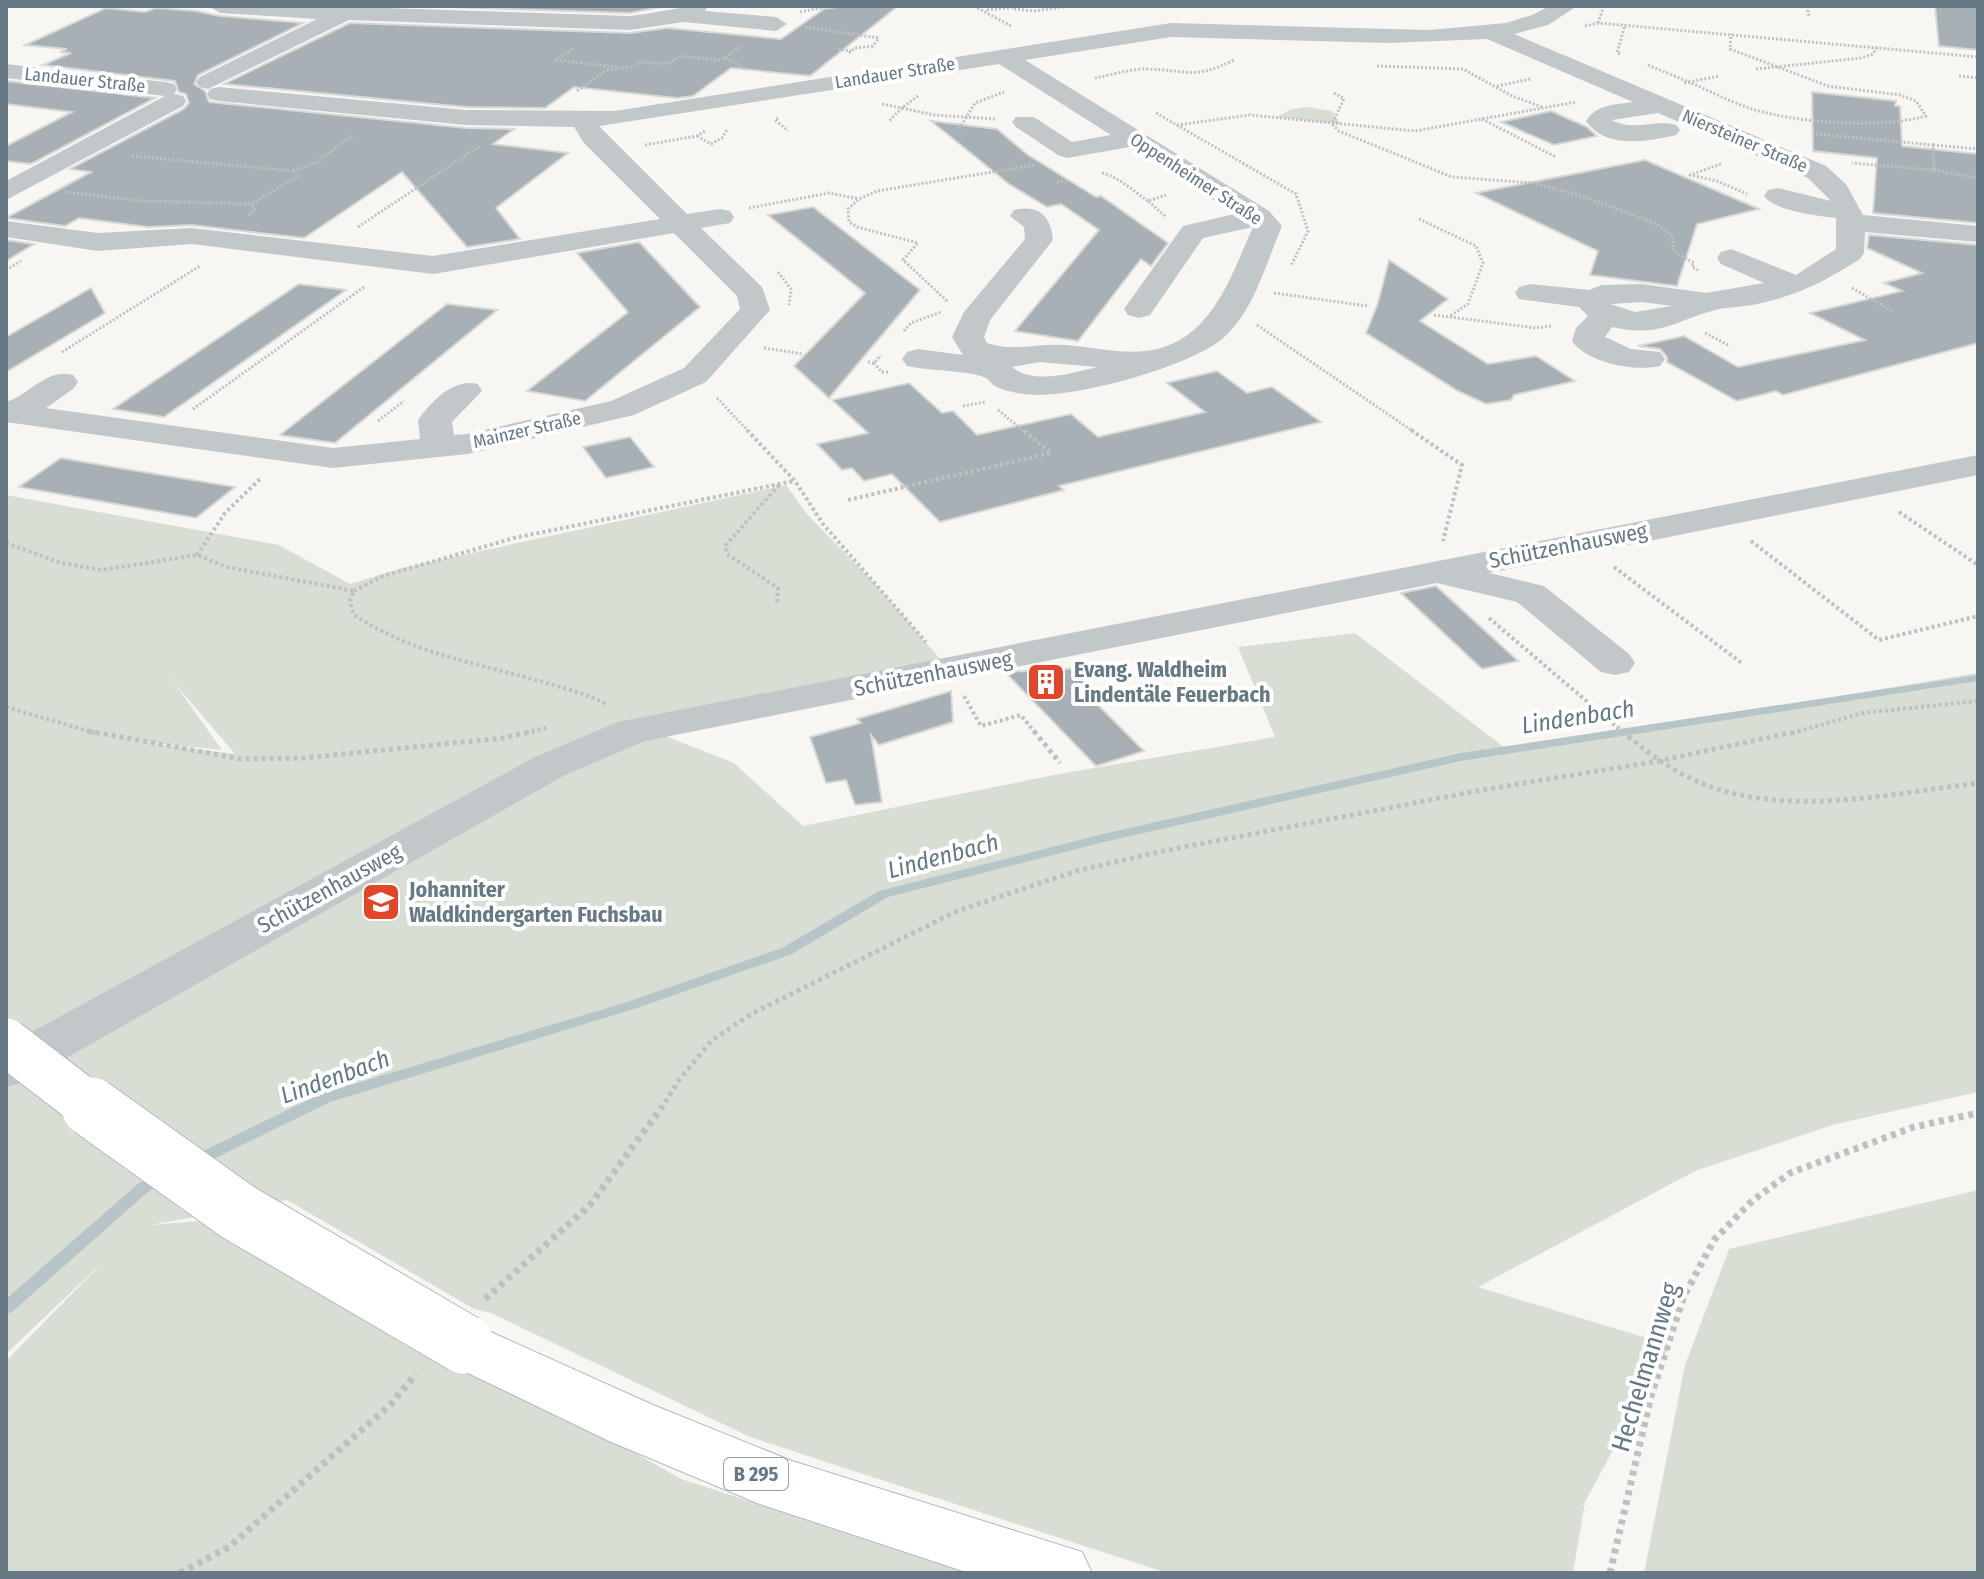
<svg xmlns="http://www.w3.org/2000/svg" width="1984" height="1579" viewBox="0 0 1984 1579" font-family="'Fira Sans Condensed',sans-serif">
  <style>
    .green { fill: #d8ded4; fill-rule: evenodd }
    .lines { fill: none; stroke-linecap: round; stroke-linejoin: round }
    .stream { fill: #b8c5c8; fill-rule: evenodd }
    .building { fill: #a6b0b5; stroke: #d8d8d6; stroke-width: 2 }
    .major-casing { stroke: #b5babd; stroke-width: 2 }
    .path-far3 { stroke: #bec0c2; stroke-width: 3; stroke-dasharray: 2 2; stroke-linecap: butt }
    .path-far2 { stroke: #bec0c2; stroke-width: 4; stroke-dasharray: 3 3; stroke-linecap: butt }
    .path-far1 { stroke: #bec0c2; stroke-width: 5; stroke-dasharray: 4 4; stroke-linecap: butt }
    .path { stroke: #bec0c2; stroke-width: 7; stroke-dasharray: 5 5; stroke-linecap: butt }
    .minor { fill: #c2c7c9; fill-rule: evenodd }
    .major { fill: #fff; fill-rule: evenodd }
    .major-bridge-far1-casing { stroke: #b5babd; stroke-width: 49; stroke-linecap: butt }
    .major-bridge-casing { stroke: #b5babd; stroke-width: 61; stroke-linecap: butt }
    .major-bridge-far1 { stroke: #fff; stroke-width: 47 }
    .major-bridge { stroke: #fff; stroke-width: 59 }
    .labels { text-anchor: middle; stroke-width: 8; stroke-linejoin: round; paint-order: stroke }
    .far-street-label { font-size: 18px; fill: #667984; stroke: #fff }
    .shield { fill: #fff; stroke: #94a1a9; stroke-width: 2 }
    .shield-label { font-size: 20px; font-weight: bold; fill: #667984 }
    .street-label { font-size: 22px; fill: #667984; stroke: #fff }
    .poi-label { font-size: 22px; font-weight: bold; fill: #667984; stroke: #fff; text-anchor: start }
    .water-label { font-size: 24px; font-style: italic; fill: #627b80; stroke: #fff }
    .near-street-label { font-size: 26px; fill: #667984; stroke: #fff }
  </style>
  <rect width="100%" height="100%" fill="#f7f6f3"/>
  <g class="green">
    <path d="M1307 107 1332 111 1341 124 1277 117 1291 109Z"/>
    <path d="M786 485 807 514 876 585 941 660 647 729 734 763 803 826 1059 774 1275 737 1238 647 1355 633 1509 751 1978 673V1092L1832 1125 1695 1171 1478 1287 1670 1345 1585 1502 1573 1573H1167L750 1437 491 1313 474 1309 287 1200 150 1225 223 1219 681 1479 974 1573H6V1361L107 1258 6 1354V495L279 545 350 584 402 568ZM170 677V678L235 754 134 741 222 750Z"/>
    <path d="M1978 1190V1573H1644L1685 1365 1729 1249Z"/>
  </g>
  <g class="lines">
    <g class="stream">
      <path d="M1978 675V681L1461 761 1104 842 888 897 792 954 634 1009 330 1102 199 1166 194 1167 189 1166 187 1162 189 1158 320 1094 624 1003 782 948 879 891 1103 834 1461 753Z"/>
      <path d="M163 1171 168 1173 171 1177 168 1181 149 1191 12 1312 6 1314V1299L139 1183Z"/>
    </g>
  </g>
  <g class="building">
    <path d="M414 6H665L630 13Z"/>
    <path d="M843 6H898L810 76 731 68 693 96 677 98 574 87 545 108 466 107 224 84 350 23 630 33 667 28 781 39 824 9Z"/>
    <path d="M1935 6H1978V50L1939 46Z"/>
    <path d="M106 8 145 12 156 8 196 11 220 16 303 23 198 75 194 84 205 91 209 102 466 128 514 129 493 144 568 153 496 208 520 239 467 247 402 172 304 238 192 225 148 227 79 218 65 226 6 218 91 172 70 169 184 109 189 103 186 94 179 92 175 81 43 65 71 53 60 52 67 49 25 45Z"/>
    <path d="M7 81 155 98 31 164 6 161V146L72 112 6 104Z"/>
    <path d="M1812 92 1896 101 1895 106H1900L1902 146 1978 154V223L1873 213 1877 158 1813 151Z"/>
    <path d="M1551 111 1587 127 1597 136 1554 145 1501 122Z"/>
    <path d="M931 121 997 129 1028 155 1096 197 1101 196 1168 243 1151 266 1141 259 1078 341 1015 331 1099 230 1061 204 1047 207 1009 184Z"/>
    <path d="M1645 160 1759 209 1697 224 1677 286 1590 275 1598 251 1476 193Z"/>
    <path d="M813 207 920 290 829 398 794 366 865 293 768 215Z"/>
    <path d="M1869 235 1978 245V343L1783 395 1776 391 1737 401 1667 362V357L1660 349 1638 346 1684 336 1738 367 1865 340 1810 313 1902 291 1884 283 1922 273 1867 248Z"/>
    <path d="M6 240 34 244 6 261Z"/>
    <path d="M639 242 700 307 585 401 527 391 628 312 577 253Z"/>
    <path d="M1389 260 1448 299 1420 321 1488 364 1536 356 1575 381 1514 395 1511 400 1486 404 1458 391 1366 333 1378 303Z"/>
    <path d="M299 284 346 290 164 417 113 409Z"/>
    <path d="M91 288 105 313 6 372V337Z"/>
    <path d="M447 304 497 310 335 443 280 435Z"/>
    <path d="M1217 371 1247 393 1272 387 1321 422 1059 486 1064 490 940 522 892 474 864 481 852 468 842 470 817 444 868 433 832 400 909 383 942 413 953 411 977 435 1071 414 1098 437 1205 412 1167 383Z"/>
    <path d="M630 437 654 467 606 478 583 447Z"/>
    <path d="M61 458 113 467 235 487 196 518 19 487Z"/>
    <path d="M1436 586 1518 661 1482 669 1401 593Z"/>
    <path d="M1083 668 1091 698 1144 751 1096 766 1005 672Z"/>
    <path d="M951 691 953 722 879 745 871 735 882 802 855 805 846 780 826 783 810 737 861 723 857 719Z"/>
  </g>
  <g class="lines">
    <g class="major-casing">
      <path id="major" d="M464 1320 653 1405 792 1461 1082 1552 1092 1573H969L757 1503 609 1441 443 1361 434 1344 443 1327Z"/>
    </g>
    <g class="path-far3">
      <path d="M974 6 1011 26"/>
      <path d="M1807 6 1809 17"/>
      <path d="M1014 9 1034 11 1069 6"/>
      <path d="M987 10 1016 7"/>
      <path d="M800 12 829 6"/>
      <path d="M1598 23 1604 6"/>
      <path d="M1585 26 1598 23 1978 57"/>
      <path d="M805 27 879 38"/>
      <path d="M573 49 556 60 617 67"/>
      <path d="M838 49 851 51"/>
      <path d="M849 53 855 48 873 46 879 38"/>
      <path d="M1620 54 1617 53 1625 25"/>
      <path d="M725 58 747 69"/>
      <path d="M1648 65 1689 82 1719 76"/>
      <path d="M1377 66 1463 69 1512 96 1542 107"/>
      <path d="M1756 69 1861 58 1873 54 1877 47"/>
      <path d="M1959 76 1978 78"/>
      <path d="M1095 78C1111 75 1130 69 1146 69 1187 70 1194 80 1234 60"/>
      <path d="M1684 83 1689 82C1710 91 1730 102 1752 109 1797 123 1881 129 1926 116L1916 101 1900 95 1828 86 1730 49 1731 34"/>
      <path d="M1497 86 1531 79"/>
      <path d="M577 91 607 70 633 67 640 62 667 64 681 56 722 60 740 47"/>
      <path d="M1334 93 1344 99 1332 124 1339 131 1452 177 1534 183 1585 197 1654 223 1673 236V251L1694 263 1692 267 1698 270"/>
      <path d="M918 96 902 108 934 115 995 119"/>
      <path d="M882 104 902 108 889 121"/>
      <path d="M1156 113 1296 194 1308 231 1291 266"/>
      <path d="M778 118 775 120 788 131"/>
      <path d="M1482 119 1556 157"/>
      <path d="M1177 125 1250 115 1415 131 1576 102"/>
      <path d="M959 129 975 103 1004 92"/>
      <path d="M1816 134 1933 145 1934 170 1852 163"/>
      <path d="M697 136 711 144 722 138 728 128"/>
      <path d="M645 145 697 136 705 131"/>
      <path d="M1933 145 1978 149"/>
      <path d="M132 156 293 171 298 176 251 204"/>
      <path d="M1721 164 1690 175 1717 181 1747 194"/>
      <path d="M1934 170 1978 178"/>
      <path d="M293 171 317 162 353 135"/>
      <path d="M1102 173C1119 177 1133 191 1148 201"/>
      <path d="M1057 182 1069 180"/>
      <path d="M65 192 144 201 251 204 255 211 249 215"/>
      <path d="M749 208 829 193 859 199"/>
      <path d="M1165 216 1148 201 1166 195"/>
      <path d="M1419 219 1476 246 1483 263 1468 304 1450 316"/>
      <path d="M358 227 480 146"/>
      <path d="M6 270 21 261"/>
      <path d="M778 272 791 289 789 305"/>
      <path d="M1852 288 1892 311"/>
      <path d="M1274 293 1368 306"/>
      <path d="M947 301 903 260 918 243 857 227 849 222 848 209 859 199 877 191 1035 165"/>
      <path d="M1434 315 1536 328 1551 326"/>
      <path d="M1257 325 1414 432"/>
      <path d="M904 331 911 323 941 312"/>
      <path d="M1705 333 1730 346"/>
      <path d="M764 348 803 354"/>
      <path d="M62 352 200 266"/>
      <path d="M868 362 874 363 881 355"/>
      <path d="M874 363 882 372H889"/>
      <path d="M717 398 749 432"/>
      <path d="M963 406 985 402"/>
      <path d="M193 409 364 287"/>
      <path d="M998 410 1025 432"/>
      <path d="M378 421 404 401"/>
    </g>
    <g class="path-far2">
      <path d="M747 430 795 481 823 524 926 642"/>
      <path d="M1411 430 1462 465 1443 541"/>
      <path d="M848 500 1051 453 1023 430"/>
      <path d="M1899 512 1978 565"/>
      <path d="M1751 541 1879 640 1978 616"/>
      <path d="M6 543 61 563 102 570 197 555 227 567 354 591 350 599 353 614C413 655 482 664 550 684 570 690 590 695 608 705"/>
      <path d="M197 555 225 513 261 478"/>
      <path d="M1614 567 1743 664"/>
      <path d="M354 591 383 576 514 538 794 481"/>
      <path d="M777 602 778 588 727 554 725 546 779 485"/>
      <path d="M1489 618 1624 733"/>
      <path d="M964 696 981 726 1021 715 1035 733"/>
      <path d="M6 707 95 733"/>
      <path d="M526 733 549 727"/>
      <path d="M1792 733 1863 713 1978 701"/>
    </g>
    <g class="path-far1">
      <path d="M88 731 241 759 303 758 503 738 534 731"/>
      <path d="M1034 731 1060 763"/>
      <path d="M1622 731C1644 750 1666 767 1692 779 1779 820 1887 794 1978 783"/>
      <path d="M661 1109 679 1080 712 1040 753 1013 957 911 1076 871 1158 852 1477 791 1658 761 1799 731"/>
    </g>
    <g class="path">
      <path d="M485 1299 590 1205 662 1107"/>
      <path d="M180 1573 229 1547 390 1405 416 1374"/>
      <path d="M1610 1573 1651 1396 1684 1296 1714 1240 1752 1201 1790 1173 1914 1127 1978 1113"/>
    </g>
    <g class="minor">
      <path d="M209 6H321L630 16C657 13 681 6 708 6L705 11 776 17 787 24 776 31 684 22 630 30 349 20 208 89 200 87 196 82 200 77 317 19 220 13Z"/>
      <path d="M1550 6H1577L1548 25 1514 34 1826 166 1846 184 1863 215 1978 226V242L1865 232 1864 253 1860 259C1822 283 1797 296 1752 305 1740 307 1727 307 1715 310 1674 321 1660 338 1612 327L1605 337 1631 349 1660 352 1665 359 1660 366C1636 372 1587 363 1572 341L1576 328 1588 316 1579 307 1519 299 1515 293 1519 287 1530 284 1589 290 1602 285 1642 284 1706 293 1764 283 1721 264 1717 258 1721 252 1731 249 1796 275 1836 249V218C1818 216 1775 211 1764 196L1768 190 1778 188 1831 201 1808 178 1658 113 1612 120C1634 132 1654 119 1676 125L1680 130 1676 135C1647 142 1605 149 1586 121 1597 104 1614 105 1633 102L1487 39 1388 43 1171 37 1025 60 1269 211 1282 226C1266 263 1254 312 1222 339 1189 367 1067 401 1024 394 1015 393 1002 390 995 386 991 384 989 379 986 378 970 370 927 371 907 366L902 359 907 352 918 349 963 355 952 337 964 312 1025 239 1024 227 1010 216 1014 210C1039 204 1051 216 1053 240L990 320 984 337 987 343C1012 352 1039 343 1066 345 1091 347 1121 354 1146 351 1211 343 1230 278 1253 227L1203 238 1150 315 1139 318 1128 315 1124 309 1183 226 1235 214 1130 147 1067 158 1058 155 1016 127 1012 122 1016 117H1034L1072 142 1111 135 999 64 599 126 687 214 720 209 730 211 734 217 730 223 701 228 762 287 770 310 706 382 634 415 467 454 333 468 6 422V402C30 395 46 368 73 375L78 382 73 389 46 408 333 448 420 439 418 420C432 401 453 378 478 384L482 391 452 422 454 435 467 434 611 401 684 368 740 309 737 296 674 233 433 274 192 244 98 251 6 237V221L98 233 192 228 433 256 660 219 584 143 574 127 466 125 219 101 210 99 207 94 210 89 219 87 466 110 615 111 1171 23 1429 30 1506 23 1532 15ZM1642 302 1672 306 1635 312 1610 304ZM1040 362 1097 367C1074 373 1033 385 1012 367Z"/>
      <path d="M6 64 165 82 174 84 177 89 174 94 183 96 186 101 183 106 6 200V181L165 96 6 78Z"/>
      <path d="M1978 455V475L1489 573 1544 586 1629 654 1635 663 1629 672 1615 675 1601 672 1517 602 1437 583 645 741 565 775 24 1082 6 1087V1046L535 757 618 722Z"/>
    </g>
    <use href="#major" class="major"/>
    <g class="major-bridge-far1-casing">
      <path id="major-bridge-far1" d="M6 1042 93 1109"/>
    </g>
    <g class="major-bridge-casing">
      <path id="major-bridge" d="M91 1107 238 1212 464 1344"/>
    </g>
    <use href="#major-bridge-far1" class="major-bridge-far1"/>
    <use href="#major-bridge" class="major-bridge"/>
  </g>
  <defs>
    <g id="building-square" transform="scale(2)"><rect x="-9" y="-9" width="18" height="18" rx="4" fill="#e24528" stroke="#fff"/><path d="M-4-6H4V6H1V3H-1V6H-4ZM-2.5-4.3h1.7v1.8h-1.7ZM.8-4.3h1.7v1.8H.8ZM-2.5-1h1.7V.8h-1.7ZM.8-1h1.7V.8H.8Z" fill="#fff"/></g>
    <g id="school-square" transform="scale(2)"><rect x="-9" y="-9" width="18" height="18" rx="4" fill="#e24528" stroke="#fff"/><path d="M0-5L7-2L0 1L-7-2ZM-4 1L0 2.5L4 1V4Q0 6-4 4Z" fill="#fff"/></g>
  </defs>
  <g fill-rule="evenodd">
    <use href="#building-square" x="1046" y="682"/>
    <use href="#school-square" x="381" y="902"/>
  </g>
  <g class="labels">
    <g class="far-street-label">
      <text transform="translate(895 73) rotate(-9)" y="6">Landauer Straße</text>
      <text transform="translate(85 80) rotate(6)" y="6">Landauer Straße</text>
      <text transform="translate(1745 141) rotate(23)" y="6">Niersteiner Straße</text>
      <text transform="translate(1196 179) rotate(33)" y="6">Oppenheimer Straße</text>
      <text transform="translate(527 430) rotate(-13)" y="6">Mainzer Straße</text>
    </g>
    <rect class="shield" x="724" y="1458" width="64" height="32" rx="6"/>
    <g class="shield-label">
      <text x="756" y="1481">B 295</text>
    </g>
    <g class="street-label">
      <text transform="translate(1568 545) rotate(-11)" y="8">Schützenhausweg</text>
      <text transform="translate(933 673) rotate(-11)" y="8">Schützenhausweg</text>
      <text transform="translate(329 888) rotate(-29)" y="8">Schützenhausweg</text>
    </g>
    <g class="poi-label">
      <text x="1074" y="677">Evang. Waldheim<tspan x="1074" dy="25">Lindentäle Feuerbach</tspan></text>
      <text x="409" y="897">Johanniter<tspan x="409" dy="25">Waldkindergarten Fuchsbau</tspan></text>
    </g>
    <g class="water-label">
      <text transform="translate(1578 717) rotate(-9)" y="8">Lindenbach</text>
      <text transform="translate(943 856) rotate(-15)" y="8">Lindenbach</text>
      <text transform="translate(335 1077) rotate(-20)" y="8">Lindenbach</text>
    </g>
    <g class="near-street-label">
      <text transform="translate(1645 1367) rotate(-73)" y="9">Hechelmannweg</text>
    </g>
  </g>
  <rect width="1984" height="1579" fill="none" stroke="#667984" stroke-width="16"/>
</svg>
